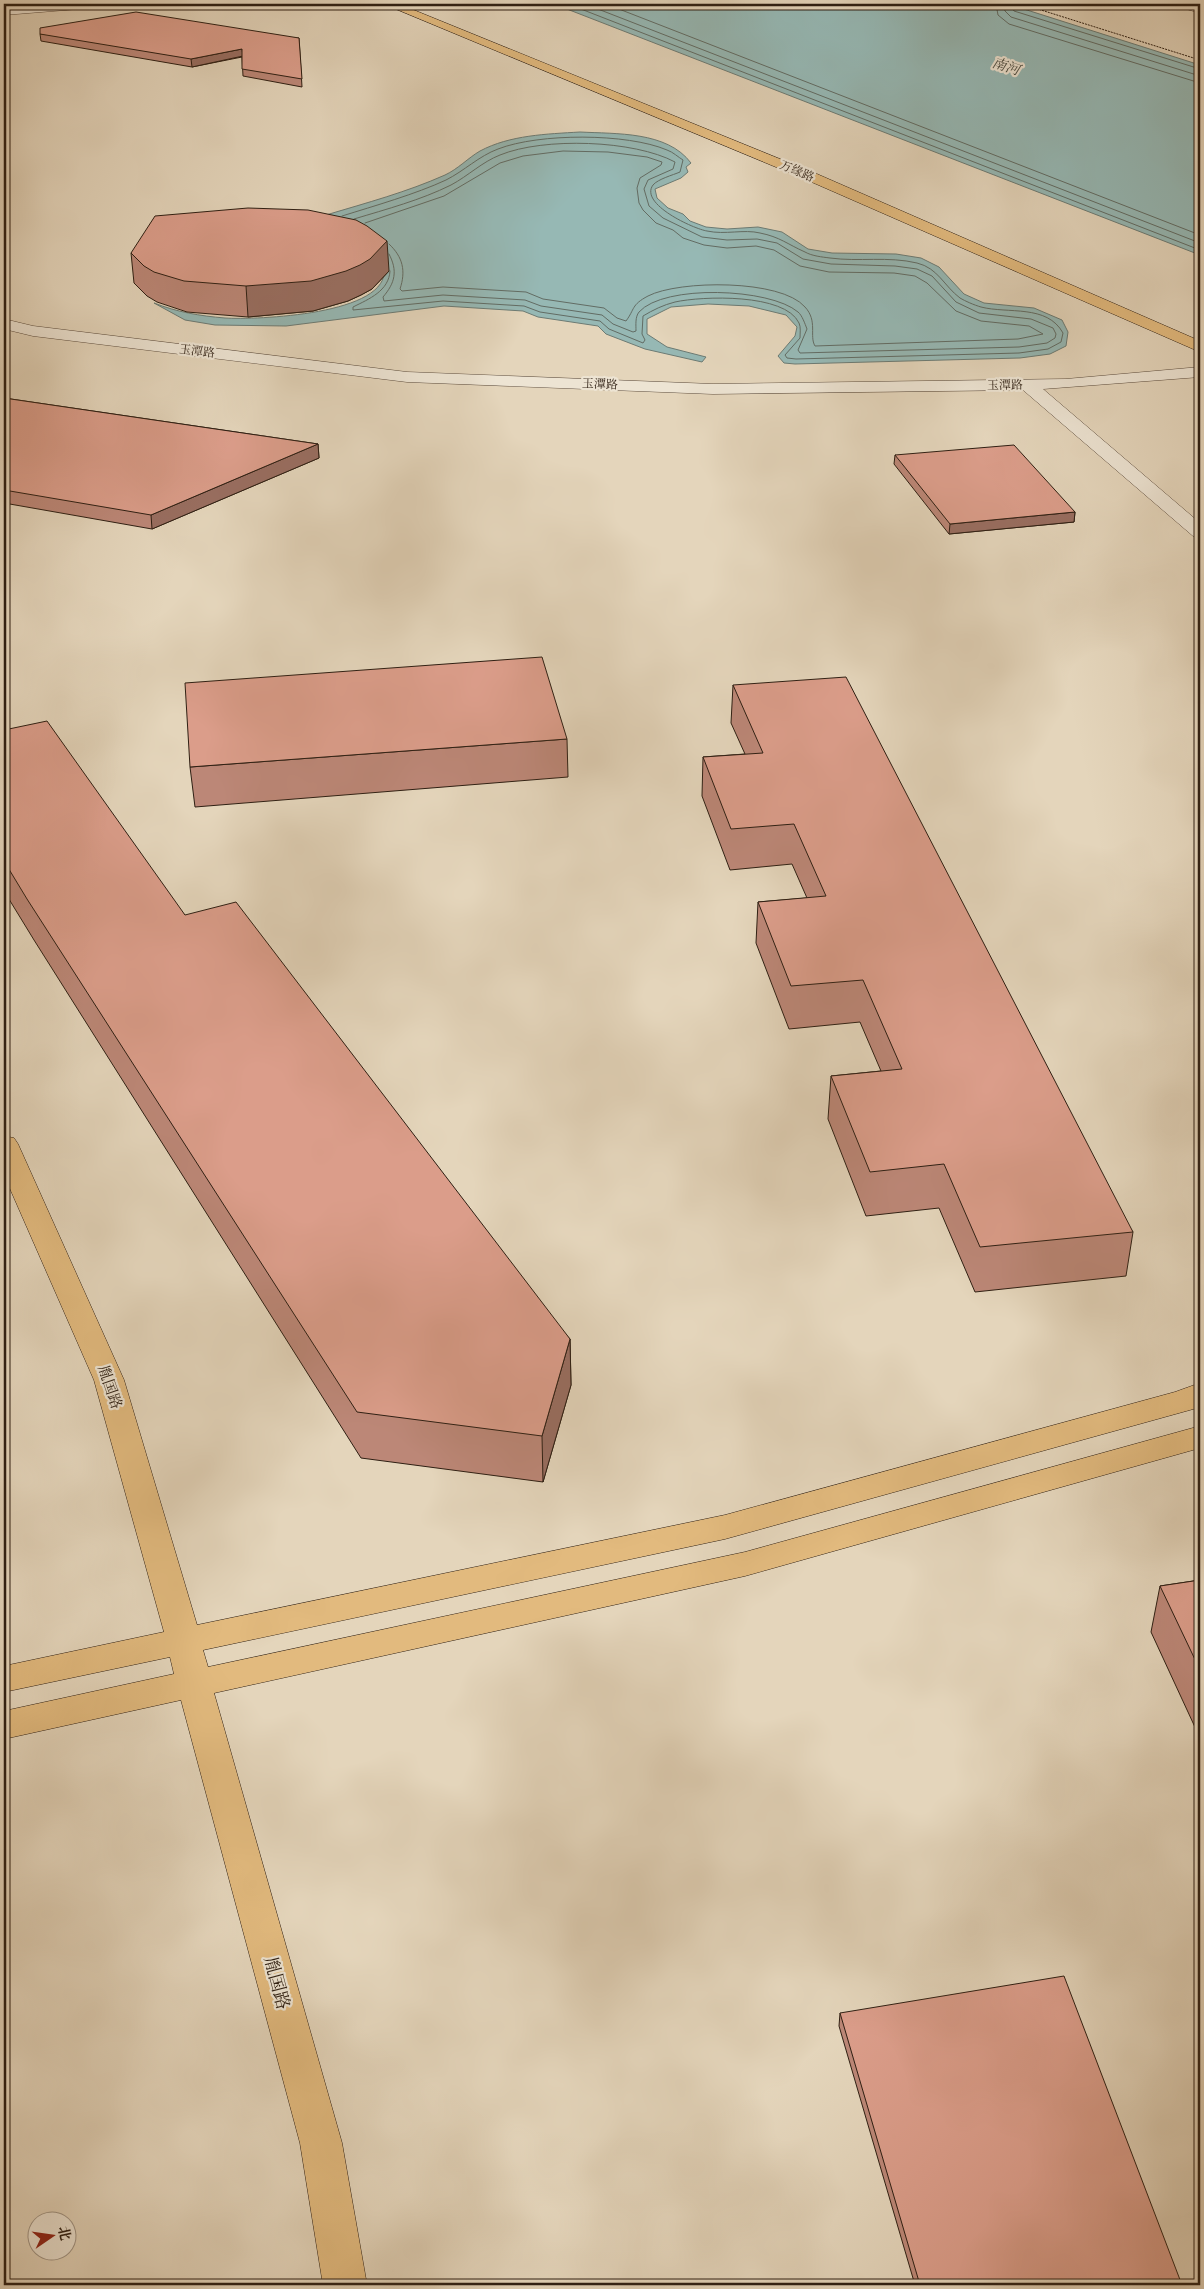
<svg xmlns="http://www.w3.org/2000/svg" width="1204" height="2289" viewBox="0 0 1204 2289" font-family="'IM FELL Great Primer','Noto Serif SC',serif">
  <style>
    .water { fill: #96b8b4; stroke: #6c7b74 }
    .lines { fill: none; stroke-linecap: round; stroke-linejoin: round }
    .shore { stroke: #626c64; stroke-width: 1 }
    .minor-casing { stroke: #5c4c3d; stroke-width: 1 }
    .major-casing { stroke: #2e1f13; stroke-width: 1 }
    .path { stroke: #2e1f13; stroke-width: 1; stroke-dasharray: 2 1; stroke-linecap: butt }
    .minor { fill: #ede4d3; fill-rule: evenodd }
    .major { fill: #e2ba7e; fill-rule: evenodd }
    .wall { fill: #bc8777; stroke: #2e1f13 }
    .shaded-wall { fill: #996e61; stroke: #2e1f13 }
    .building { fill: #db9d8a; stroke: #2e1f13 }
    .labels { text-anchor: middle; stroke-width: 4.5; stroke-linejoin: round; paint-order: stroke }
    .far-street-label { font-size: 12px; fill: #2e1f13; stroke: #ede4d3 }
    .far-water-label { font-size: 14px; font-style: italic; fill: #4d4d43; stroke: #ede4d3 }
    .street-label { font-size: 15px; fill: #2e1f13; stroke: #ede4d3 }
    .near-street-label { font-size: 18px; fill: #2e1f13; stroke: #ede4d3 }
  </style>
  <rect width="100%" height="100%" fill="#e4d5bb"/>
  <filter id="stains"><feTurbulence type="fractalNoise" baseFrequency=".004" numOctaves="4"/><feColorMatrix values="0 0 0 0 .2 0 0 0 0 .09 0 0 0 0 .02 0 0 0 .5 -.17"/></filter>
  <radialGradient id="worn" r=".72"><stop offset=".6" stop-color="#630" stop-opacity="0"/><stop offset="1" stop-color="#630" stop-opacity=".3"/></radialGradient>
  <g class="water">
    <path d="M554 4H1008L1200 65V255Z"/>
    <path d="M580 132C616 134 667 131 691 163L686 167 688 172 681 178 655 189 657 198 668 208 683 214 690 221 706 227 727 229 758 227 782 232 808 249 832 253 896 254 921 258 939 267 964 294 984 303 1034 308 1062 320 1068 332 1066 346 1050 354 1020 358 795 364 784 363 778 356 795 336 797 327 786 315 749 306 708 304 671 307 647 319V334L667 347 706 357 702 362 645 349 606 334 598 326 538 317 523 311 444 306 286 326 215 325 185 320 154 303C177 312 200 316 225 318 255 320 391 315 384 268L326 215C366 203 407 192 445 175 458 169 468 158 480 151 510 135 547 134 580 132Z"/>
  </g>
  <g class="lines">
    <g class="shore">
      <path d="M568 4 1200 250"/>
      <path d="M585 4 1200 243"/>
      <path d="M606 4 1200 235"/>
      <path d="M996 4 998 15 1009 24 1200 83"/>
      <path d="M1003 4 1005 11 1011 17 1200 76"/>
      <path d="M1010 4 1014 11 1200 69"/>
      <path d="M342 216C374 206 416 194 446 180 464 171 479 156 498 149 539 133 627 133 667 150 673 152 678 157 683 160L680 172C673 175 658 179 653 185 639 204 694 229 707 231 725 235 744 229 760 233 780 237 787 244 805 252 812 256 822 257 830 258 859 262 888 256 917 263 938 268 944 286 960 298 965 301 974 305 981 307 1008 314 1047 304 1063 333L1061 342 1048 349 1019 353 796 359 787 358 785 355 800 338C800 333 801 327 799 323 785 293 702 296 675 302 663 305 653 310 643 316L642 334 645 340 643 343 609 329 600 321 540 312 524 306 443 301 353 310V307C369 299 389 291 390 271"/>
      <path d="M354 219C387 209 421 200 451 185 468 176 482 162 500 155 544 137 634 140 675 162L673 169 648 180 644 189 649 206 663 218 702 237 727 240 757 239 777 243 803 259 831 264 895 266 917 269 932 276 956 302 979 313 1031 319 1053 328 1056 334 1055 338 1047 343 1019 347 800 353 798 350 807 329C805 324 802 315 798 312 770 288 664 284 639 312 635 317 636 325 636 331L633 332 613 324 602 315 541 306 525 300 443 295 384 301 383 297C395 283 398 271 389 254"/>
      <path d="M365 223 444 196 500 163 523 156 563 151 608 152 647 157 662 162 661 165 640 178 637 188 639 203 643 210 656 223 673 230 683 238 704 245 727 248 756 246 774 250 800 266 829 272 894 273 915 276 927 283 956 311 981 321 1029 326 1043 334 1018 339 815 346C809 336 818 321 805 307 781 279 679 280 648 296 631 305 635 309 626 321L617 318 604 308 543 299 526 292 443 287 402 291 400 289C406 271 403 257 389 244"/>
    </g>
    <g class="minor-casing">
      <g id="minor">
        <path d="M64 4H109L103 7 4 15V9Z"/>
        <path d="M1175 4H1191L1200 6V13L1176 6Z"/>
        <path d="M4 319 33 326 407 372 713 384 1066 379 1200 367V377L1043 389 1200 523V538L1193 536 1023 390 713 394 407 382 33 336 4 329Z"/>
      </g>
    </g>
    <g class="major-casing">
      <g id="major">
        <path d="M384 4H399L817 174 1200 341V352L807 180Z"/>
        <path d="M4 1136 14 1138 18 1144 124 1380 197 1625 725 1515 1175 1392 1200 1383V1406L1197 1408 725 1539 203 1650 208 1667 745 1552 1200 1426V1448L745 1576 214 1693 342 2143 367 2285H323L300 2143 181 1700 4 1739V1711L174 1674 170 1657 4 1692V1666L164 1632 94 1380 4 1175Z"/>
      </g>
    </g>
    <path class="path" d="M1022 4 1200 60"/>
    <use href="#minor" class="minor"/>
    <use href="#major" class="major"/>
  </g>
  <g class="wall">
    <path d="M40 34 299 38 302 87 243 76 242 57 192 67 41 41Z"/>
    <path d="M131 253 389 271 372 289 361 295 348 301 313 311 248 317 187 312 157 302 147 296 134 283Z"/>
    <path d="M4 398 318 444 319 458 152 529 4 503Z"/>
    <path d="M895 455 1075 512 1074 522 949 534 894 464Z"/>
    <path d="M733 685 1133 1232 1126 1276 975 1292 939 1208 866 1216 828 1119 831 1076 881 1071 860 1022 789 1029 756 943 758 902 807 898 792 864 730 870 702 796 703 757 745 754 731 723Z"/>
    <path d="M4 730 185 915 570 1339 571 1385 543 1482 361 1458 34 940 4 891Z"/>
    <path d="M567 739 568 777 195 807 190 767Z"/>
    <path d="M1200 1580V1738L1151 1632 1160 1586Z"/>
    <path d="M840 2013 1182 2285H915L839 2026Z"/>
  </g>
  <g class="shaded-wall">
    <path d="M242 49 243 56 192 67 191 59Z"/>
    <path d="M387 241 389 271 372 289 361 295 348 301 313 311 248 317 246 286Z"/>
    <path d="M318 444 319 458 152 529 151 515Z"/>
    <path d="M1075 512 1074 522 949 534 950 524Z"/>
    <path d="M570 1339 571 1385 543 1482 542 1436Z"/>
  </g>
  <g class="building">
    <path d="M136 12 299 38 302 79 242 69V49L191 59 40 34V28Z"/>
    <path d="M248 208 308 210 356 220 367 226 387 241 370 259 360 265 346 271 311 281 246 286 184 281 154 272 144 266 131 253 155 216Z"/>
    <path d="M4 398 318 444 151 515 4 490Z"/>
    <path d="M1014 445 1075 512 950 524 895 455Z"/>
    <path d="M542 657 567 739 190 767 185 683Z"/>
    <path d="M846 677 1133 1232 980 1247 944 1164 870 1172 831 1076 902 1069 863 980 791 986 758 902 826 896 794 824 731 829 703 757 763 753 733 685Z"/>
    <path d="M47 721 185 915 236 902 570 1339 542 1436 357 1412 27 899 4 861V730Z"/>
    <path d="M1200 1580V1670L1160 1586Z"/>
    <path d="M1064 1976 1182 2285H920L840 2013Z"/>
  </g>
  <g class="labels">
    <g class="far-street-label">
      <text transform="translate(797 171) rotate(23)" y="4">万缘路</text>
      <text transform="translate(197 351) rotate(7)" y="4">玉潭路</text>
      <text transform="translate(600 384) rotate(2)" y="4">玉潭路</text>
      <text transform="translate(1005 385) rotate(-1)" y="4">玉潭路</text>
    </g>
    <g class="far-water-label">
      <text transform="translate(1006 66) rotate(18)" y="5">南河</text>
    </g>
    <g class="street-label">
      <text transform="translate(110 1387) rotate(71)" y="5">胤国路</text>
    </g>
    <g class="near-street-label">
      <text transform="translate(277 1983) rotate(75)" y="6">胤国路</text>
    </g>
  </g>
  <rect width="1204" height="2289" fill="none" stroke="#e4d5bb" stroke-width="20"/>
  <rect x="5" y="5" width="1194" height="2279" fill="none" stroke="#2e1f13" stroke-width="2.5"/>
  <rect x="10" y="10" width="1184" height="2269" fill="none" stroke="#2e1f13"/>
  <g transform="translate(52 2236) rotate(77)"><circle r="24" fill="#ede4d3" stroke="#a19586"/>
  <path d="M0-4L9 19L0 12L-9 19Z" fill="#8f2418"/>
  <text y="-8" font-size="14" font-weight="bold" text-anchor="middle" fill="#2e1f13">北</text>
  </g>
  <rect width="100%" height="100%" filter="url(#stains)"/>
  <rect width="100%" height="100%" fill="url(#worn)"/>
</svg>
